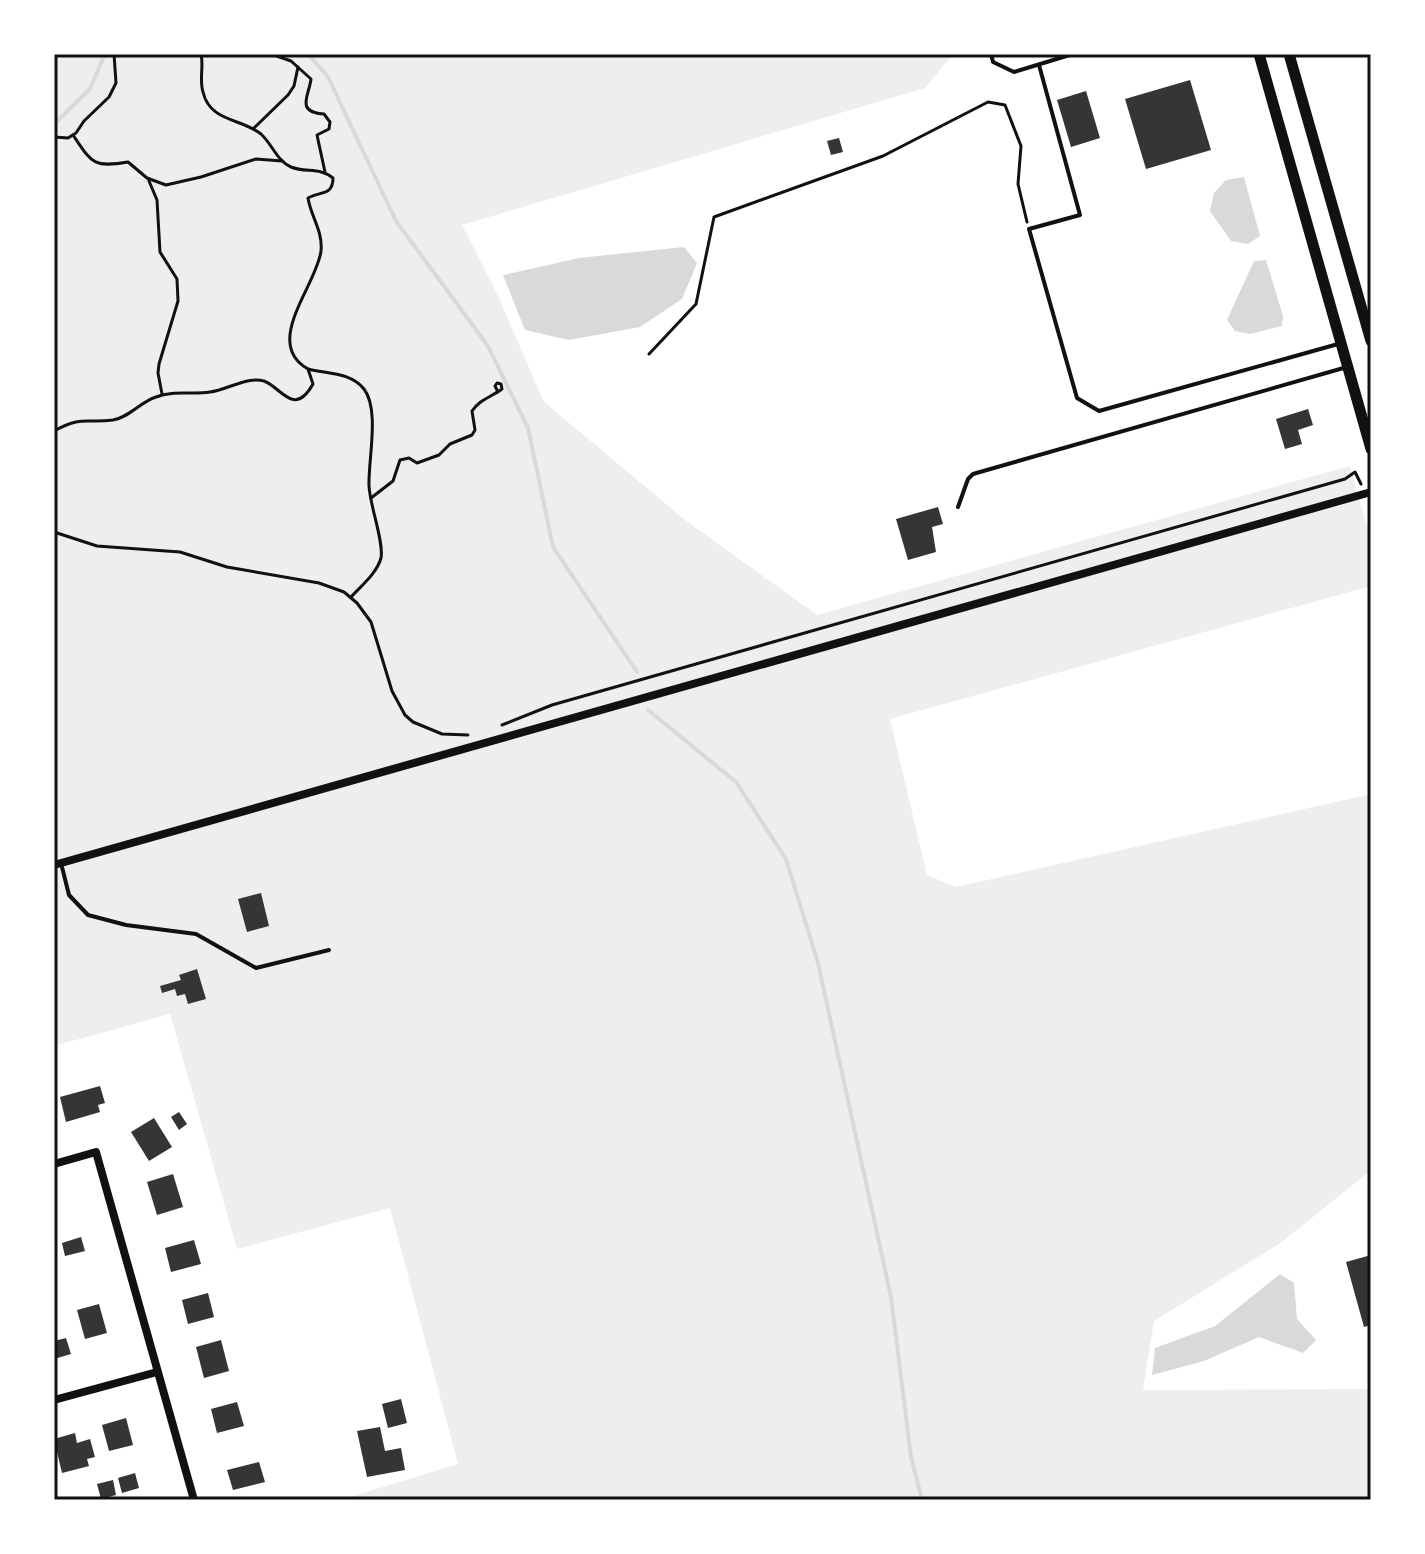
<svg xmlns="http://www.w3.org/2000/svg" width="1425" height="1554" viewBox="0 0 1425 1554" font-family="Figtree,sans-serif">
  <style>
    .green { fill: #eee }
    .water { fill: #d9d9d9 }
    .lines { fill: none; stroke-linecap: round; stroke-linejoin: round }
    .stream { stroke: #d9d9d9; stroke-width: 4 }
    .building { fill: #353535 }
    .path { stroke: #111; stroke-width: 3 }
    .service { stroke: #111; stroke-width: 4 }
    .minor { stroke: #111; stroke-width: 8 }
    .tertiary { stroke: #111; stroke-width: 11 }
    .neatline { fill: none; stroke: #111; stroke-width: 3 }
  </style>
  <rect width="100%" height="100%" fill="#fff"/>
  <path class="green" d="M54 54H953L925 88 462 225 494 287 544 402 685 520 817 615 1350 466 1371 542V586L890 719 927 875 956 887 1371 794V1170L1282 1242 1154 1321 1143 1390 1371 1389V1500H340L458 1464 390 1208 237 1249 170 1014 54 1046Z"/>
  <g class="water">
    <path d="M1244 177 1260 236 1248 244 1231 241 1210 211 1214 193 1226 180Z"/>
    <path d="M684 247 697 263 682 299 640 327 569 340 525 330 503 275 579 258Z"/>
    <path d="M1266 260 1283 316 1282 326 1250 334 1235 331 1227 320 1254 261Z"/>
    <path d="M1280 1274 1294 1283 1297 1319 1316 1340 1303 1353 1259 1337 1204 1361 1152 1375 1155 1348 1215 1326Z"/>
  </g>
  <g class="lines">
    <g class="stream">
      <path d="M308 54 328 77 396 221 488 346 528 428 553 547 637 672"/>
      <path d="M54 124 90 89 105 54"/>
      <path d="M648 710 736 782 786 859 818 963 891 1297 911 1457 922 1500"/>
    </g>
  </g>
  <g class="building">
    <path d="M1190 80 1211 150 1146 169 1125 99Z"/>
    <path d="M1086 91 1100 138 1071 147 1057 100Z"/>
    <path d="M839 138 843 152 831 155 827 141Z"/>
    <path d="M1308 409 1313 425 1298 430 1302 444 1285 449 1276 419Z"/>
    <path d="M938 507 943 524 932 527 936 552 908 560 896 519Z"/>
    <path d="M261 893 269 926 247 932 238 899Z"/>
    <path d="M197 969 206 999 188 1004 185 994 177 996 175 989 162 993 160 986 181 980 179 975Z"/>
    <path d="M100 1086 105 1103 98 1105 100 1112 66 1122 60 1097Z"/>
    <path d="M179 1112 187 1124 179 1130 171 1117Z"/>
    <path d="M154 1118 172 1147 149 1161 131 1132Z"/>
    <path d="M173 1174 183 1207 157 1215 147 1182Z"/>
    <path d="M81 1237 85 1251 65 1256 62 1243Z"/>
    <path d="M194 1240 201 1264 171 1272 165 1248Z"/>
    <path d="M1371 1255V1325L1364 1327 1346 1262Z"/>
    <path d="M208 1293 214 1317 188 1324 182 1300Z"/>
    <path d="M99 1304 107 1333 85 1339 77 1310Z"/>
    <path d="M66 1338 71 1354 54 1359V1341Z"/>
    <path d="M221 1340 229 1371 204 1378 196 1347Z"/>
    <path d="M401 1399 407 1423 388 1428 382 1404Z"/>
    <path d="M237 1402 244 1426 217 1433 211 1409Z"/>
    <path d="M126 1418 133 1445 109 1451 102 1425Z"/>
    <path d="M380 1427 385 1451 401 1448 405 1470 367 1477 357 1431Z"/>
    <path d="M75 1433 77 1443 90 1439 95 1457 87 1459 89 1466 62 1473 54 1439Z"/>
    <path d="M259 1462 265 1482 233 1490 227 1470Z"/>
    <path d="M135 1473 139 1488 122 1493 118 1478Z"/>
    <path d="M113 1480 116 1495 101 1499 97 1484Z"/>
  </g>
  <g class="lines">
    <g class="path">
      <path d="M128 54H133"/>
      <path d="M271 54 291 61 311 79C309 96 295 112 324 114L330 122 329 129 317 135 325 172"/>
      <path d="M254 128 288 95 294 86 298 67"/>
      <path d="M73 135C92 163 93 168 128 162L147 178 166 185 201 177 256 159 282 161"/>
      <path d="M54 137 68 138 76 133 84 121 109 97 116 83 114 54"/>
      <path d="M149 181 157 200 160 252 177 279 178 301 159 364 158 373 162 394"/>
      <path d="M649 354 696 304 714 217 883 156 988 102 1005 105 1021 146 1018 184 1027 222"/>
      <path d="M308 369C328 374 350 372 364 389 380 410 368 460 369 486 370 506 384 542 381 558 377 573 361 586 351 597"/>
      <path d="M54 431C83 415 86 424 113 420 130 417 140 402 156 397 173 390 192 395 210 392 227 390 247 376 264 381 281 387 294 418 313 384L308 369C262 343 317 285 321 251 323 231 311 217 308 198 320 191 333 196 333 178 320 167 306 173 291 167 277 161 272 144 261 134 241 118 210 122 203 92 199 79 204 67 201 54"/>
      <path d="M371 498 393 481 400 460 409 458 417 463 439 455 450 444 472 435 475 430 472 411C479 400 491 397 502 389L501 384 497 383 495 386 498 392"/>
      <path d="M54 532 97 546 180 552 227 567 319 583 344 592 357 603 371 622 392 691 405 715 413 722 442 734 468 735"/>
      <path d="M502 725 552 705 1345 479 1355 472 1361 484"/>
    </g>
    <g class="service">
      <path d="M991 54 993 62 1014 72 1073 54"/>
      <path d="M1039 65 1080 215 1029 229 1077 398 1099 411 1338 344"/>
      <path d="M958 507 968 479 973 474 1347 367"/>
      <path d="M61 863 69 895 88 915 126 925 196 934 256 968 329 950"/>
    </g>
    <g class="minor">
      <path d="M54 865 1371 492"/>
      <path d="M54 1164 96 1152 194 1500"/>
      <path d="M54 1400 157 1372"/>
    </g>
    <g class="tertiary">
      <path d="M1259 54 1371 449"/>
      <path d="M1289 54 1371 341"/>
    </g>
  </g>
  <rect width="1425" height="1554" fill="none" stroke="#ffffff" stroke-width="112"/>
  <rect x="56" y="56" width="1313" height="1442" class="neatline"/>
</svg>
